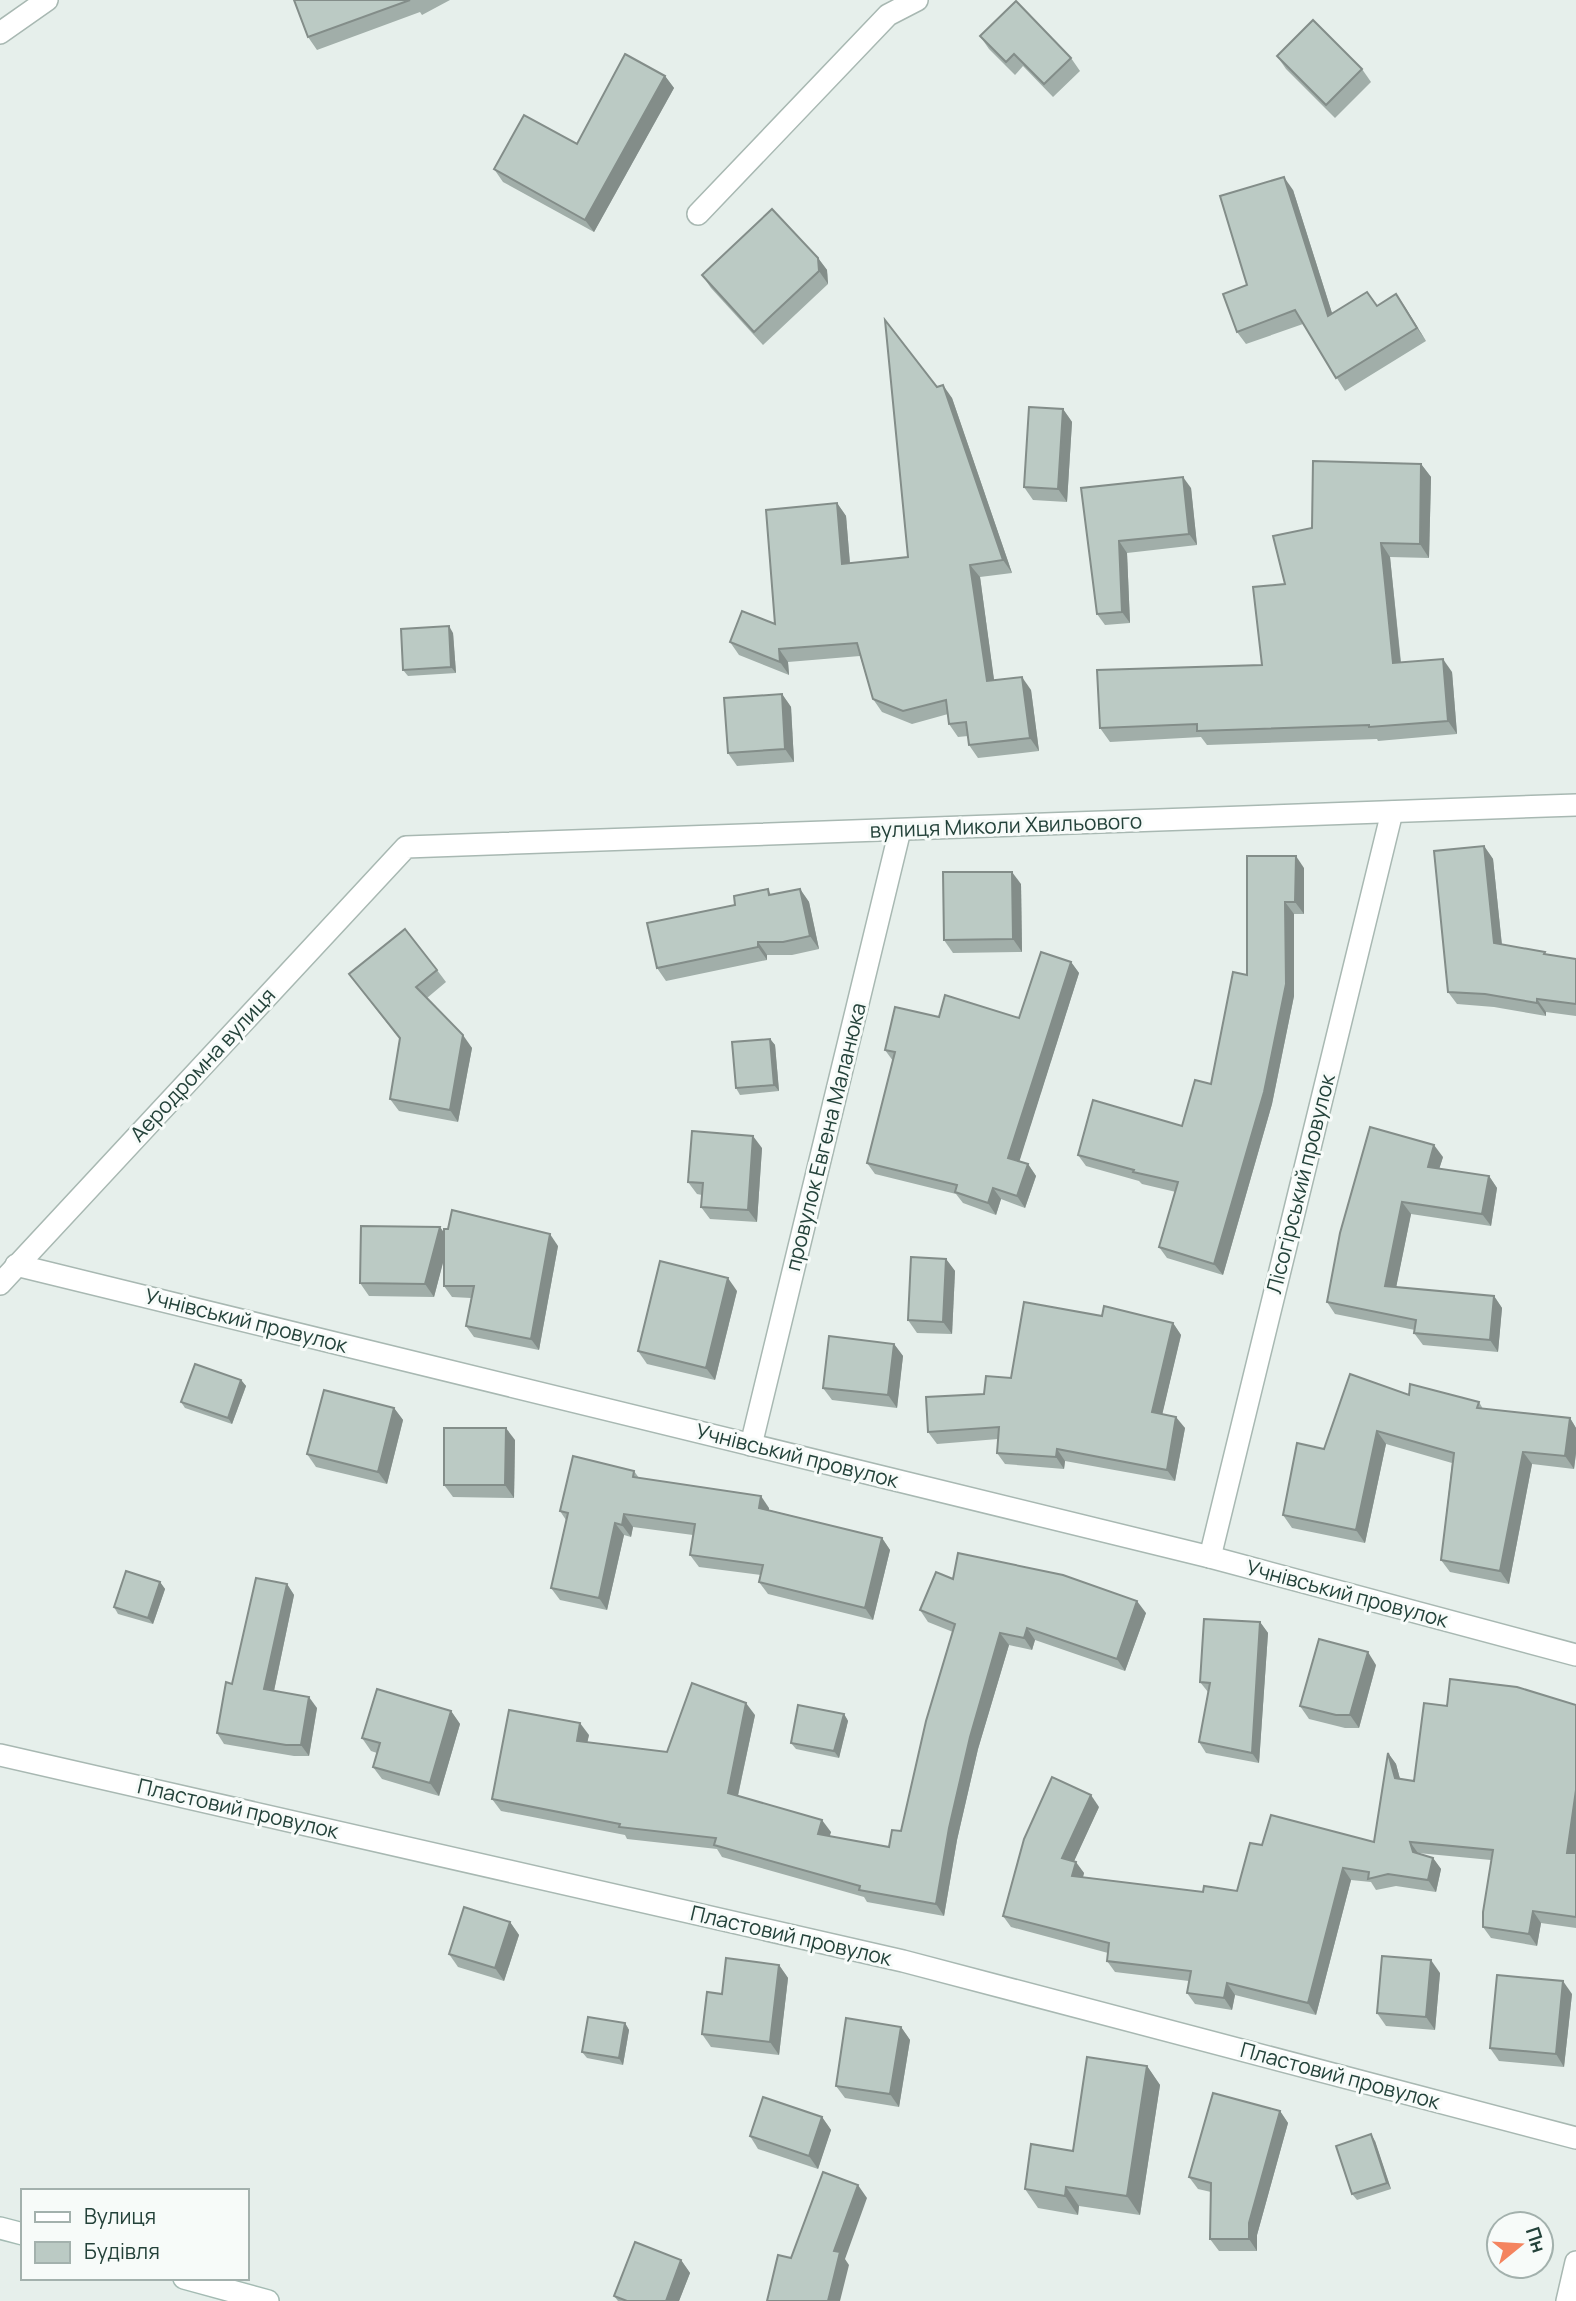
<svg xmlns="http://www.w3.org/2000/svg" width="1576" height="2301" viewBox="0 0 1576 2301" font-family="Manrope,sans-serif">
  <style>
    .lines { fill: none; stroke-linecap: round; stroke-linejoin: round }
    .minor-casing { stroke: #a8b8b2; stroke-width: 24 }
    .secondary-casing { stroke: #a4bbb3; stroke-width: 24 }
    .minor { stroke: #fff; stroke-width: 21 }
    .secondary { stroke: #fff; stroke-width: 21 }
    .wall { fill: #a1aea9 }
    .shaded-wall { fill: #838d89 }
    .building { fill: #bbcac4; stroke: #838d89; stroke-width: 2 }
    .labels { text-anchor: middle; stroke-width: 6; stroke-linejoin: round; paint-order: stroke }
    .street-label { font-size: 21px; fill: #24423a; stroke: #f7fbf9 }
  </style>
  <rect width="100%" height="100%" fill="#e6efeb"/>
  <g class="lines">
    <g class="minor-casing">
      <g id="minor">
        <path d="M0 33 47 0"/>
        <path d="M698 214 888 15 917 0"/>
        <path d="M16 1265 1210 1557 1576 1655"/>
        <path d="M0 1284 406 847 1576 805"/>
        <path d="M751 1445 900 830"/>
        <path d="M1210 1557 1392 812"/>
        <path d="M0 1755 903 1961 1576 2138"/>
        <path d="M1567 2301 1576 2262"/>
      </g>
    </g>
    <g class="secondary-casing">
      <g id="secondary">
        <path d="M0 2228 23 2234"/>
        <path d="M184 2278 268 2301"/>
      </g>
    </g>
    <use href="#minor" class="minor"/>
    <use href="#secondary" class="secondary"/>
  </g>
  <g class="wall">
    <path d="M294 0H450L422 15 420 12 317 50 308 37Z"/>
    <path d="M980 36 1071 58 1080 71 1053 97 1023 66 1015 75 989 49Z"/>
    <path d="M1277 56 1362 69 1371 82 1335 118 1286 69Z"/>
    <path d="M665 76 674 88 594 232 503 182 494 169 577 144Z"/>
    <path d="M1293 190 1332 313 1377 306 1396 294 1426 341 1345 391 1303 324 1246 344 1237 332 1247 285Z"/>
    <path d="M818 258 827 270 828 284 763 345 711 288 702 275Z"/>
    <path d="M937 387 952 398 1012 573 980 577 994 681 1031 690 1039 751 978 758 969 745 968 736 958 737 949 724 948 714 912 724 882 712 873 699 860 656 788 662 789 675 739 655 730 642 775 624 837 503 846 516 850 563 908 557Z"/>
    <path d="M1063 409 1072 422 1067 502 1033 500 1024 487Z"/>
    <path d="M1421 464 1431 477 1429 558 1390 557 1401 662 1452 672 1457 734 1378 741 1377 739 1207 745 1201 737 1110 742 1100 728 1262 665 1285 584 1312 528Z"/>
    <path d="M1081 488H1191L1197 545 1127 553 1130 623 1105 625 1097 614Z"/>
    <path d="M453 633 456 673 408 676 403 670Z"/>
    <path d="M782 694 791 707 794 762 737 766 728 753Z"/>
    <path d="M1484 846 1493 859 1502 945 1547 955 1576 959V1016L1546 1012V1016L1494 1007 1457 1004 1448 992Z"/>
    <path d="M1304 868V914H1294V996L1272 1104 1223 1275 1167 1258 1159 1247 1176 1192 1142 1184 1139 1181 1086 1166 1078 1155 1182 1126 1211 1084 1247 975Z"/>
    <path d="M1021 884 1022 952 953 953 944 940Z"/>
    <path d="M768 889 771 895 800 889 809 902 819 949 792 955H767V960L666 981 657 968 735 905Z"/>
    <path d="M1071 962 1079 973 1019 1161 1028 1164 1036 1176 1025 1208 1001 1199 996 1215 963 1203 956 1194 875 1174 867 1163 893 1061 885 1050 939 1017 1019 1018Z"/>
    <path d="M437 970 446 982 427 998 472 1048 458 1122 399 1111 390 1099 400 1040 349 974Z"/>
    <path d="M770 1039 775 1045 779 1091 740 1095 736 1088Z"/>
    <path d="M762 1148 757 1222 710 1219 701 1207 702 1195 697 1194 688 1182Z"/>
    <path d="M1443 1157 1439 1169 1489 1176 1497 1188 1491 1226 1411 1214 1396 1287 1494 1296 1502 1308 1498 1352 1423 1345 1414 1333 1415 1330 1335 1314 1327 1302 1340 1233Z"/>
    <path d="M440 1227 444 1233 558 1246 539 1350 474 1337 466 1326 471 1298 452 1297 444 1286V1258L434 1297 369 1296 360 1283Z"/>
    <path d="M946 1259 955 1271 952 1334 917 1333 908 1320Z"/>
    <path d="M737 1291 715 1380 647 1364 638 1351Z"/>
    <path d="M1102 1316 1173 1323 1181 1335 1162 1414 1185 1428 1175 1481 1065 1461 1064 1469 1005 1464 997 1453 998 1439 937 1444 928 1432 984 1394 1011 1378Z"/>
    <path d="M894 1344 903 1356 897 1408 832 1400 823 1388Z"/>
    <path d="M241 1380 246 1386 232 1424 185 1408 181 1402Z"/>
    <path d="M1409 1395 1479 1402 1483 1409 1570 1418 1576 1428V1453L1574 1469 1532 1464 1509 1584 1450 1572 1441 1560 1452 1463 1386 1444 1365 1543 1292 1528 1283 1515 1324 1449Z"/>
    <path d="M394 1408 403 1420 387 1484 316 1467 307 1454Z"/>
    <path d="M515 1440 514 1498 453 1497 444 1485Z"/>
    <path d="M634 1471 639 1478 769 1508V1510L882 1538 890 1550 873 1620 768 1594 759 1582 761 1575 699 1567 690 1555 693 1535 633 1527 631 1537 624 1535 607 1610 560 1600 551 1588 566 1520 560 1511Z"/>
    <path d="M953 1579 1146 1613 1125 1671 1035 1640 1032 1650 1009 1645 978 1749 957 1840 944 1916 867 1902 864 1897 722 1857 717 1849 627 1839 625 1835 501 1811 492 1799 589 1735 587 1742 667 1752 755 1715 738 1796 831 1832 829 1836 889 1847 901 1831 953 1632 928 1622 920 1610Z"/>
    <path d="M160 1582 165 1589 153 1624 118 1614 114 1607Z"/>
    <path d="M287 1584 294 1595 274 1691 317 1708 309 1756H294L224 1744 217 1733 232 1684Z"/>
    <path d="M1260 1622 1268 1633 1259 1763 1206 1753 1199 1742 1208 1692 1200 1682Z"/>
    <path d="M1376 1665 1359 1728H1345L1309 1719 1300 1706Z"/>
    <path d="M1576 1705V1928L1541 1923 1537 1946 1491 1938 1483 1927 1491 1860 1418 1853 1433 1858 1441 1869 1436 1892 1396 1886 1376 1890 1371 1882 1351 1880 1316 2015 1235 1995 1232 2010 1195 2004 1187 1993 1189 1981 1115 1972 1107 1961 1108 1953 1011 1927 1003 1916 1099 1807 1074 1861 1084 1873 1083 1877 1203 1892 1237 1891 1262 1845 1374 1842 1388 1753 1396 1764 1400 1779 1414 1781 1447 1706Z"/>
    <path d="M451 1711 460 1724 439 1796 382 1779 373 1767 377 1753 371 1751 362 1738Z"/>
    <path d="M844 1714 848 1721 839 1758 796 1749 791 1743Z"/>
    <path d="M510 1922 519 1935 504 1981 458 1967 449 1954Z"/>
    <path d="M779 1965 788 1978 779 2055 711 2047 702 2034 722 1994Z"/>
    <path d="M1440 1973 1435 2030 1386 2026 1377 2013Z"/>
    <path d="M1572 1994 1564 2067 1499 2061 1490 2048Z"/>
    <path d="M625 2023 629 2030 623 2065 587 2058 582 2052Z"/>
    <path d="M901 2027 910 2040 899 2107 845 2098 836 2086Z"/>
    <path d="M1147 2066 1160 2085 1140 2215 1079 2206 1078 2215 1038 2208 1025 2189 1073 2151Z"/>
    <path d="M1280 2111 1288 2123 1257 2235V2251H1219L1210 2239 1211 2192 1198 2189 1189 2177Z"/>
    <path d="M822 2117 831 2130 818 2169 758 2149 750 2136Z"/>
    <path d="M1375 2141 1391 2189 1357 2200 1352 2194Z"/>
    <path d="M681 2260 690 2273 679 2301H618L614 2296Z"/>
  </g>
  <g class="shaded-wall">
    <path d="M665 76 674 88 594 232 585 220Z"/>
    <path d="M1284 177 1293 190 1337 329 1328 316Z"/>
    <path d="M818 258 827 270 828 284 819 271Z"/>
    <path d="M1396 294 1405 307 1426 341 1417 328Z"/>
    <path d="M943 385 952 398 1012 573 1003 560Z"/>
    <path d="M1063 409 1072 422 1067 502 1058 489Z"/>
    <path d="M1421 464 1431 477 1429 558 1420 544Z"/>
    <path d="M1183 477 1191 488 1197 545 1189 534Z"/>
    <path d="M837 503 846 516 851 577 842 564Z"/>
    <path d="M1119 541 1127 553 1130 623 1122 612Z"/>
    <path d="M1381 543 1390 557 1402 676 1393 663Z"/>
    <path d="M970 565 980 577 996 694 987 681Z"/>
    <path d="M449 626 453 633 456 673 451 667Z"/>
    <path d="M779 649 788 662 789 675 780 662Z"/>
    <path d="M1443 659 1452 672 1457 734 1448 721Z"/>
    <path d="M1022 677 1031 690 1039 751 1030 738Z"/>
    <path d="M782 694 791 707 794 762 785 749Z"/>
    <path d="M1484 846 1493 859 1503 956 1494 943Z"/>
    <path d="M1296 856 1304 868V914L1295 902Z"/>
    <path d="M1012 872 1021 884 1022 952 1013 939Z"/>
    <path d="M800 889 809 902 819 949 810 936Z"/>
    <path d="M1285 902 1294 914V996L1272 1104 1223 1275 1214 1264Z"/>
    <path d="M758 942 767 955V960L758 947Z"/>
    <path d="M1071 962 1079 973 1017 1169 1008 1158Z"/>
    <path d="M1537 999 1546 1012V1016L1537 1003Z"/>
    <path d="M463 1035 472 1048 458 1122 450 1110Z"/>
    <path d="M770 1039 775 1045 779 1091 774 1085Z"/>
    <path d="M753 1136 762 1148 757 1222 748 1210Z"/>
    <path d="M1434 1145 1443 1157 1436 1179 1428 1167Z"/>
    <path d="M1028 1164 1036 1176 1025 1208 1017 1196Z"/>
    <path d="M1489 1176 1497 1188 1491 1226 1482 1214Z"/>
    <path d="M993 1188 1001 1199 996 1215 988 1203Z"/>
    <path d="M1402 1202 1411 1214 1394 1298 1385 1286Z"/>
    <path d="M440 1227 449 1240 434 1297 425 1284Z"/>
    <path d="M550 1234 558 1246 539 1350 531 1339Z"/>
    <path d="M946 1259 955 1271 952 1334 943 1322Z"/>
    <path d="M728 1278 737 1291 715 1380 706 1368Z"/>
    <path d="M1494 1296 1502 1308 1498 1352 1490 1340Z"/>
    <path d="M1173 1323 1181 1335 1160 1424 1152 1412Z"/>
    <path d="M894 1344 903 1356 897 1408 888 1395Z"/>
    <path d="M241 1380 246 1386 232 1424 228 1418Z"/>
    <path d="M394 1408 403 1420 387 1484 378 1472Z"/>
    <path d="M1176 1417 1185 1428 1175 1481 1167 1470Z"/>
    <path d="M1570 1418 1576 1428V1453L1574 1469 1565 1456Z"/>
    <path d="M506 1428 515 1440 514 1498 505 1485Z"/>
    <path d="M1377 1431 1386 1444 1365 1543 1356 1530Z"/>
    <path d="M1057 1449 1065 1461 1064 1469 1056 1457Z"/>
    <path d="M1523 1452 1532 1464 1509 1584 1500 1571Z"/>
    <path d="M761 1496 769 1508 768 1520 759 1508Z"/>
    <path d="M624 1514 633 1527 631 1537 622 1525Z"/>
    <path d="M615 1523 624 1535 607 1610 599 1598Z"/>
    <path d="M882 1538 890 1550 873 1620 865 1608Z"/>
    <path d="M160 1582 165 1589 153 1624 148 1618Z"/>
    <path d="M287 1584 294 1595 272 1700 264 1689Z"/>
    <path d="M1137 1601 1146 1613 1125 1671 1117 1659Z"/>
    <path d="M1260 1622 1268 1633 1259 1763 1252 1753Z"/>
    <path d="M1027 1628 1035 1640 1032 1650 1024 1638Z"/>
    <path d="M1000 1633 1009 1645 978 1749 957 1840 944 1916 936 1904 949 1828 970 1737Z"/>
    <path d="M1368 1652 1376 1665 1359 1728 1350 1715Z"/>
    <path d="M309 1697 317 1708 309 1756 301 1745Z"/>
    <path d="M746 1703 755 1715 736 1804 728 1793Z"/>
    <path d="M451 1711 460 1724 439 1796 430 1783Z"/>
    <path d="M844 1714 848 1721 839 1758 834 1751Z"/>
    <path d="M580 1723 589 1735 585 1753 577 1741Z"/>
    <path d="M1388 1753 1396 1764 1403 1790 1395 1778Z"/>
    <path d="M1576 1790V1859L1567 1853Z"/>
    <path d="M1091 1795 1099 1807 1070 1870 1062 1858Z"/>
    <path d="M822 1820 831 1832 827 1846 818 1834Z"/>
    <path d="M1410 1842 1418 1853 1421 1864 1413 1852Z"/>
    <path d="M1433 1858 1441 1869 1436 1892 1428 1880Z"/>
    <path d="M1076 1862 1084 1873 1080 1888 1072 1876Z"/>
    <path d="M1343 1868 1351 1880 1316 2015 1308 2003Z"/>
    <path d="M1533 1911 1541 1923 1537 1946 1529 1934Z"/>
    <path d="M510 1922 519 1935 504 1981 495 1968Z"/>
    <path d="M1431 1960 1440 1973 1435 2030 1426 2017Z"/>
    <path d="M779 1965 788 1978 779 2055 770 2042Z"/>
    <path d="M1563 1981 1572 1994 1564 2067 1556 2054Z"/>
    <path d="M1227 1983 1235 1995 1232 2010 1224 1998Z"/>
    <path d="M625 2023 629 2030 623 2065 619 2058Z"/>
    <path d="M901 2027 910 2040 899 2107 890 2094Z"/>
    <path d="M1147 2066 1160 2085 1140 2215 1127 2196Z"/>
    <path d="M1280 2111 1288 2123 1257 2235V2251L1249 2239V2223Z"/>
    <path d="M822 2117 831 2130 818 2169 809 2156Z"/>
    <path d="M1371 2134 1375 2141 1391 2189 1387 2183Z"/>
    <path d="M858 2185 867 2198 845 2259 849 2265 840 2301H828L834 2251Z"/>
    <path d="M1066 2187 1079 2206 1078 2215 1065 2196Z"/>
    <path d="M681 2260 690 2273 679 2301H666Z"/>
  </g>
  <g class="building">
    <path d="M294 0H410L308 37Z"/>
    <path d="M1016 1 1071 58 1044 84 1014 54 1006 62 980 36Z"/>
    <path d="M1313 20 1362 69 1326 105 1277 56Z"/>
    <path d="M625 54 665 76 585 220 494 169 524 115 577 144Z"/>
    <path d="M1284 177 1328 316 1367 292 1377 306 1396 294 1417 328 1336 378 1295 310 1237 332 1223 294 1247 285 1220 196Z"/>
    <path d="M772 209 818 258 819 271 754 332 702 275Z"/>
    <path d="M885 320 937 387 943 385 1003 560 970 565 987 681 1022 677 1030 738 969 745 966 722 949 724 946 700 903 711 873 699 857 643 779 649 780 662 730 642 742 611 775 624 766 510 837 503 842 564 908 557Z"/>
    <path d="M1029 407 1063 409 1058 489 1024 487Z"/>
    <path d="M1313 461 1421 464 1420 544 1381 543 1393 663 1443 659 1448 721 1369 727V725L1197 731V724L1100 728 1097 670 1262 665 1253 587 1285 584 1273 536 1312 528Z"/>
    <path d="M1183 477 1189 534 1119 541 1122 612 1097 614 1081 488Z"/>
    <path d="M449 626 451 667 403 670 401 629Z"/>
    <path d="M782 694 785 749 728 753 724 698Z"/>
    <path d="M1484 846 1494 943 1545 952 1544 954 1576 959V1004L1537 999V1003L1485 994 1448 992 1434 851Z"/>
    <path d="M1247 856H1296L1295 902H1285L1286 984 1264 1092 1214 1264 1159 1247 1178 1182 1133 1172 1134 1170 1078 1155 1093 1100 1182 1126 1195 1080 1211 1084 1233 972 1247 975Z"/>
    <path d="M943 872H1012L1013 939 944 940Z"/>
    <path d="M768 889 769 895 800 889 810 936 783 942H758V947L657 968 647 923 735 905 734 896Z"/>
    <path d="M405 929 437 970 416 987 463 1035 450 1110 390 1099 400 1038 349 974Z"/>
    <path d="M1041 952 1071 962 1008 1158 1028 1164 1017 1196 993 1188 988 1203 955 1192 957 1185 867 1163 895 1052 885 1050 895 1007 939 1017 945 995 1019 1018Z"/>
    <path d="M770 1039 774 1085 736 1088 732 1042Z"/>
    <path d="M1370 1127 1434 1145 1428 1167 1489 1176 1482 1214 1402 1202 1385 1286 1494 1296 1490 1340 1414 1333 1416 1320 1327 1302 1340 1233Z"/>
    <path d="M692 1131 753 1136 748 1210 701 1207 703 1183 688 1182Z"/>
    <path d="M452 1210 550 1234 531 1339 466 1326 474 1286H444V1229H448Z"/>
    <path d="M361 1226 440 1227 425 1284 360 1283Z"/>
    <path d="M911 1257 946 1259 943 1322 908 1320Z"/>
    <path d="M660 1261 728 1278 706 1368 638 1351Z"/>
    <path d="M1024 1302 1102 1316 1104 1306 1173 1323 1152 1412 1176 1417 1167 1470 1057 1449 1056 1457 997 1453 999 1427 928 1432 926 1397 984 1394 986 1376 1011 1378Z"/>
    <path d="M829 1336 894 1344 888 1395 823 1388Z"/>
    <path d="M195 1364 241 1380 228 1418 181 1402Z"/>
    <path d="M1350 1374 1409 1395 1410 1384 1479 1402 1477 1408 1570 1418 1565 1456 1523 1452 1500 1571 1441 1560 1454 1453 1377 1431 1356 1530 1283 1515 1297 1443 1324 1449Z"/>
    <path d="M324 1390 394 1408 378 1472 307 1454Z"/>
    <path d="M444 1428H506L505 1485H444Z"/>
    <path d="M573 1456 634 1471 633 1477 761 1496 759 1508 882 1538 865 1608 759 1582 763 1565 690 1555 695 1524 624 1514 622 1525 615 1523 599 1598 551 1588 568 1513 560 1511Z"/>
    <path d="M958 1553 1063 1575 1137 1601 1117 1659 1027 1628 1024 1638 1000 1633 970 1737 949 1828 936 1904 859 1890 860 1886 714 1845 716 1838 619 1827 620 1824 492 1799 509 1710 580 1723 577 1741 667 1752 692 1683 746 1703 728 1793 822 1820 818 1834 889 1847 892 1830 901 1831 926 1721 955 1624 920 1610 936 1572 953 1579Z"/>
    <path d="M126 1571 160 1582 148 1618 114 1607Z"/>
    <path d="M256 1578 287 1584 264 1689 309 1697 301 1745H286L217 1733 226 1682 232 1684Z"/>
    <path d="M1204 1619 1260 1622 1252 1753 1199 1742 1210 1683 1200 1682Z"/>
    <path d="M1319 1639 1368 1652 1350 1715H1336L1300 1706Z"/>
    <path d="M1450 1679 1517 1687 1576 1705V1790L1567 1853H1576V1917L1533 1911 1529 1934 1483 1927V1912L1493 1850 1410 1842 1413 1852 1433 1858 1428 1880 1388 1874 1368 1879 1369 1872 1343 1868 1308 2003 1227 1983 1224 1998 1187 1993 1191 1971 1107 1961 1109 1943 1003 1916 1024 1839 1052 1777 1091 1795 1062 1858 1076 1862 1072 1876 1203 1892 1204 1886 1237 1891 1250 1843 1262 1845 1271 1815 1374 1842 1388 1753 1395 1778 1414 1781 1424 1703 1447 1706Z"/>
    <path d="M377 1689 451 1711 430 1783 373 1767 380 1743 362 1738Z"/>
    <path d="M798 1705 844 1714 834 1751 791 1743Z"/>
    <path d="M464 1907 510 1922 495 1968 449 1954Z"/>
    <path d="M1382 1956 1431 1960 1426 2017 1377 2013Z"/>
    <path d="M726 1958 779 1965 770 2042 702 2034 707 1992 722 1994Z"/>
    <path d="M1497 1975 1563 1981 1556 2054 1490 2048Z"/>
    <path d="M588 2017 625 2023 619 2058 582 2052Z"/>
    <path d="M846 2018 901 2027 890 2094 836 2086Z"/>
    <path d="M1087 2057 1147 2066 1127 2196 1066 2187 1065 2196 1025 2189 1031 2144 1073 2151Z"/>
    <path d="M1213 2093 1280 2111 1249 2223V2239H1210L1211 2183 1189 2177Z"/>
    <path d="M763 2097 822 2117 809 2156 750 2136Z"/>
    <path d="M1371 2134 1387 2183 1352 2194 1336 2146Z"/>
    <path d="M823 2172 858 2185 834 2251 840 2252 828 2301H767L778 2255 791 2258Z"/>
    <path d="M635 2242 681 2260 666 2301H627L614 2296Z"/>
  </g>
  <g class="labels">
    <g class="street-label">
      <text transform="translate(1006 826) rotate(-2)" y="7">вулиця Миколи Хвильового</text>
      <text transform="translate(203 1065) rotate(-47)" y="7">Аеродромна вулиця</text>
      <text transform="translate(826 1137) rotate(-76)" y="7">провулок Евгена Маланюка</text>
      <text transform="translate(1301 1184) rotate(-76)" y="7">Лісогірський провулок</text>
      <text transform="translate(246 1321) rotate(14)" y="7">Учнівський провулок</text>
      <text transform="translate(797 1456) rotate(14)" y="7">Учнівський провулок</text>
      <text transform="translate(1347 1594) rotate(15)" y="7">Учнівський провулок</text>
      <text transform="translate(238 1809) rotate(13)" y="7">Пластовий провулок</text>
      <text transform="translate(791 1936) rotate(13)" y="7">Пластовий провулок</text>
      <text transform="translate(1340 2076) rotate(15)" y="7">Пластовий провулок</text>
    </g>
  </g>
  <rect x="21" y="2189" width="228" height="91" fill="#f7fbf9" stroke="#a3b1ad" stroke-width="2"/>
  <rect x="35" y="2212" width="35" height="10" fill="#ffffff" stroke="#a3b1ad" stroke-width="2"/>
  <text x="84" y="2224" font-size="21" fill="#24423a">Вулиця</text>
  <rect x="35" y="2242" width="35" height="21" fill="#bbcac4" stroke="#a3b1ad" stroke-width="2"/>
  <text x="84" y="2259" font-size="21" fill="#24423a">Будівля</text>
  <g transform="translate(1520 2245) rotate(72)"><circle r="33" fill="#f7fbf9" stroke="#a3b1ad" stroke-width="2"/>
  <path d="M0-5L12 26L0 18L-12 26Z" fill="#f4845f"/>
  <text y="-10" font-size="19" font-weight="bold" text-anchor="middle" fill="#24423a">Пн</text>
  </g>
</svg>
